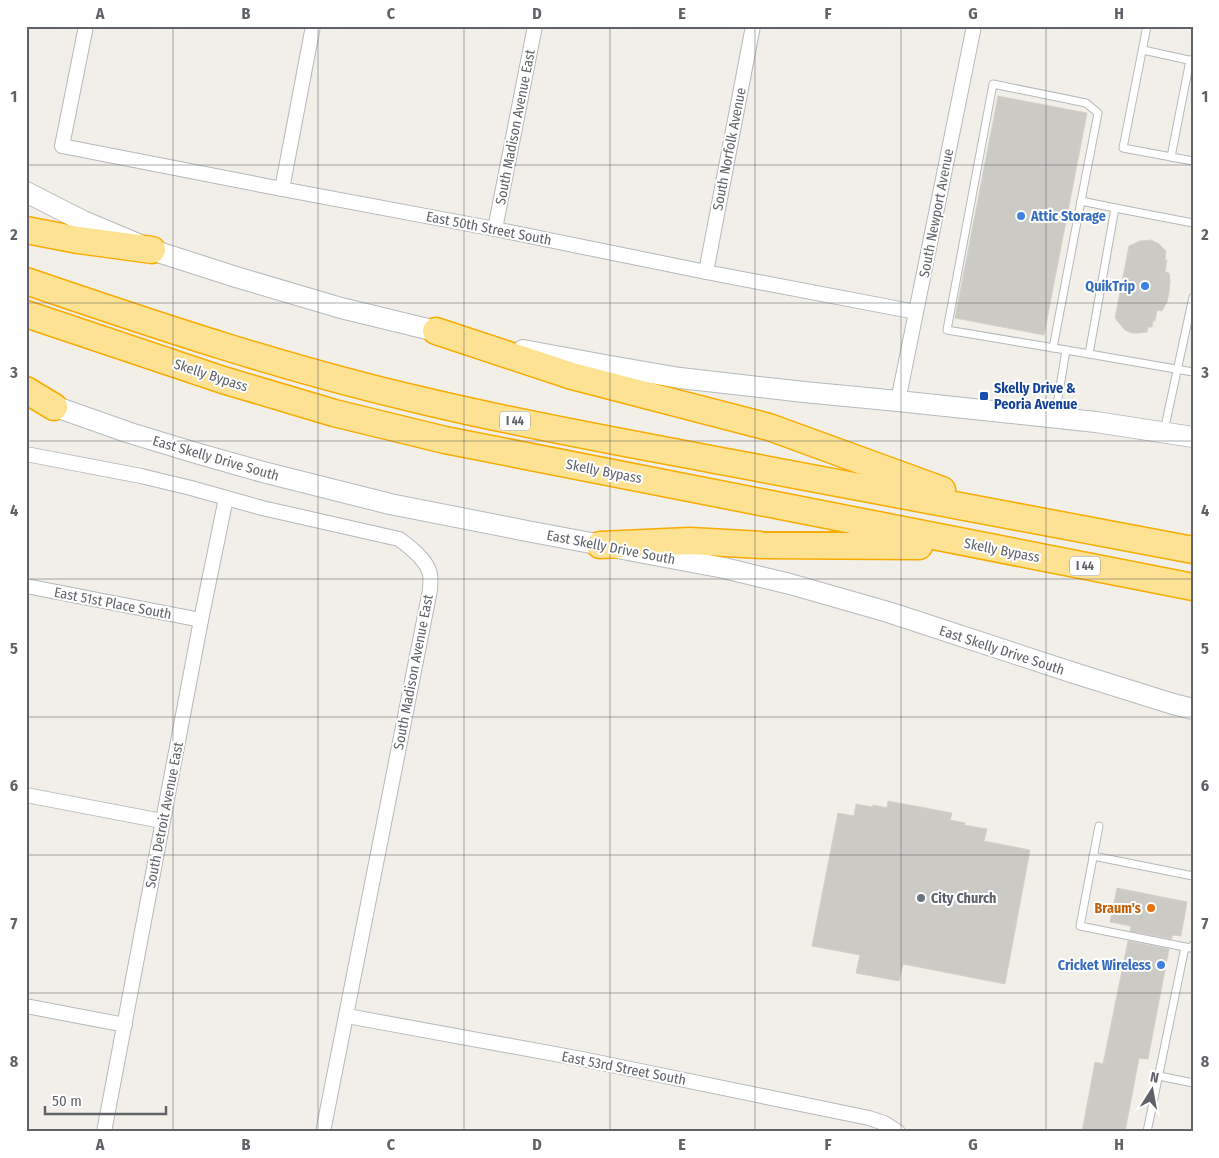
<svg xmlns="http://www.w3.org/2000/svg" width="1219" height="1158" viewBox="0 0 1219 1158" font-family="'Fira Sans Condensed',sans-serif">
  <style>
    .building { fill: #cccac5; stroke: #d6d1c6 }
    .lines { fill: none; stroke-linecap: round; stroke-linejoin: round }
    .service-casing { stroke: #b5b8bc; stroke-width: 9 }
    .minor-casing { stroke: #b5b8bc; stroke-width: 16 }
    .secondary-casing { stroke: #b6babf; stroke-width: 22 }
    .motorway-casing { stroke: #f9ab00; stroke-width: 29 }
    .service { stroke: #fff; stroke-width: 7 }
    .minor { stroke: #fff; stroke-width: 14 }
    .secondary { stroke: #fff; stroke-width: 20 }
    .motorway { stroke: #fde293; stroke-width: 26 }
    .grid { fill: none; stroke: #5f6368; stroke-width: 1; stroke-opacity: 0.55 }
    .shop-dot { fill: #3f7fe0; stroke: #fff; stroke-width: 2 }
    .transit-dot { fill: #1a4fb4; stroke: #fff; stroke-width: 2 }
    .worship-dot { fill: #6b7280; stroke: #fff; stroke-width: 2 }
    .food-dot { fill: #e8710a; stroke: #fff; stroke-width: 2 }
    .labels { text-anchor: middle; stroke-width: 4; stroke-linejoin: round; paint-order: stroke }
    .shield { fill: #fff; stroke: #8f9295; stroke-width: 1 }
    .shield-label { font-size: 12px; font-weight: bold; fill: #5f6368 }
    .street-label { font-size: 14px; fill: #5f6368; stroke: #fff }
    .shop-label { font-size: 14px; font-weight: bold; fill: #366cbe; stroke: #fff; text-anchor: end }
    .transit-label { font-size: 14px; font-weight: bold; fill: #164399; stroke: #fff; text-anchor: start }
    .worship-label { font-size: 14px; font-weight: bold; fill: #5b616d; stroke: #fff; text-anchor: start }
    .food-label { font-size: 14px; font-weight: bold; fill: #c56008; stroke: #fff; text-anchor: end }
    .neatline { fill: none; stroke: #5f6368; stroke-width: 2 }
    .grid-label { font-size: 16px; text-anchor: middle; font-weight: bold; fill: #5f6368 }
  </style>
  <rect width="100%" height="100%" fill="#f1efe8"/>
  <g class="building">
    <path d="M998 96 1087 113 1044 335 955 318Z"/>
    <path d="M1151 240 1159 244 1166 251 1165 260H1167L1165 272 1169 273 1170 281 1169 292 1167 302 1162 311 1157 310 1155 321H1153L1152 327H1148L1147 332 1138 333H1132L1125 330 1115 318 1129 246 1140 241Z"/>
    <path d="M888 801 952 813 950 820 965 823 964 825 987 829 984 841 1030 850 1005 984 903 964 899 981 856 973 860 955 812 946 838 813 854 816 856 804 872 807 873 805 887 808Z"/>
    <path d="M1117 888 1187 902 1181 936 1172 935V939L1130 931 1131 926 1110 922Z"/>
    <path d="M1128 941 1169 949 1148 1059 1139 1058 1125 1132H1082L1095 1062 1103 1064Z"/>
  </g>
  <g class="lines">
    <g class="service-casing">
      <g id="service">
        <path d="M1147 26 1123 148 1193 161"/>
        <path d="M1143 50 1193 61"/>
        <path d="M1171 157 1190 60"/>
        <path d="M1053 348 1081 201"/>
        <path d="M1066 350 947 330 993 84 1086 103 1098 113 1081 201 1115 208"/>
        <path d="M1089 354 1115 208 1193 223"/>
        <path d="M1055 417 1066 350 1193 372"/>
        <path d="M1164 431 1193 297"/>
        <path d="M1099 826 1080 926 1190 948 1193 945"/>
        <path d="M1093 856 1193 876"/>
        <path d="M1159 1076 1193 1083"/>
        <path d="M1147 1132 1185 947"/>
      </g>
    </g>
    <g class="minor-casing">
      <g id="minor">
        <path d="M86 26 62 146 282 189 495 229 706 272 916 312"/>
        <path d="M282 189 313 26"/>
        <path d="M495 229 535 26"/>
        <path d="M706 272 753 26"/>
        <path d="M898 401 974 26"/>
        <path d="M26 454 141 476 191 488 262 508 399 539C410 547 427 560 430 574 431 579 430 585 430 590L323 1132"/>
        <path d="M26 586 201 620"/>
        <path d="M26 795 162 821"/>
        <path d="M26 1006 125 1025"/>
        <path d="M347 1016 582 1059 869 1118 884 1123 898 1132"/>
        <path d="M104 1132 201 620 226 498"/>
      </g>
    </g>
    <g class="secondary-casing">
      <g id="secondary">
        <path d="M26 192 83 221 152 250 236 277 341 308 448 334"/>
        <path d="M523 350 610 366 680 378 804 392 898 401 1096 422 1193 437"/>
        <path d="M42 402 130 433 196 453 263 472 390 504 527 531 724 568 790 584 888 612 1074 673 1173 704 1193 709"/>
      </g>
    </g>
    <g class="motorway-casing">
      <g id="motorway">
        <path d="M26 230 78 240 152 250"/>
        <path d="M26 281C158 326 289 370 424 401 528 426 633 444 737 464 889 493 1041 522 1193 550"/>
        <path d="M26 314 223 380 334 413 445 440 1193 587"/>
        <path d="M436 331 572 376 769 427 942 490"/>
        <path d="M26 390 54 407"/>
        <path d="M600 545 690 541 762 545 919 546"/>
      </g>
    </g>
    <use href="#service" class="service"/>
    <use href="#minor" class="minor"/>
    <use href="#secondary" class="secondary"/>
    <use href="#motorway" class="motorway"/>
  </g>
  <path class="grid" d="M173 26V1132M318 26V1132M464 26V1132M610 26V1132M755 26V1132M901 26V1132M1046 26V1132M26 165H1193M26 303H1193M26 441H1193M26 579H1193M26 717H1193M26 855H1193M26 993H1193"/>
  <g class="shop-dot">
    <circle cx="1021" cy="216" r="5"/>
    <circle cx="1145" cy="286" r="5"/>
    <circle cx="1161" cy="965" r="5"/>
  </g>
  <rect class="transit-dot" x="979" y="391" width="10" height="10" rx="2.5"/>
  <circle class="worship-dot" cx="921" cy="898" r="5"/>
  <circle class="food-dot" cx="1151" cy="908" r="5"/>
  <g class="labels">
    <g class="shield">
      <rect x="500" y="411.5" width="30" height="19" rx="4"/>
      <rect x="1070" y="556.5" width="30" height="19" rx="4"/>
    </g>
    <g class="shield-label">
      <text x="515" y="425">I 44</text>
      <text x="1085" y="570">I 44</text>
    </g>
    <g class="street-label">
      <text transform="translate(515 127) rotate(-79)" y="5">South Madison Avenue East</text>
      <text transform="translate(729 149) rotate(-79)" y="5">South Norfolk Avenue</text>
      <text transform="translate(936 213) rotate(-79)" y="5">South Newport Avenue</text>
      <text transform="translate(489 228) rotate(11)" y="5">East 50th Street South</text>
      <text transform="translate(211 375) rotate(18)" y="5">Skelly Bypass</text>
      <text transform="translate(216 458) rotate(16)" y="5">East Skelly Drive South</text>
      <text transform="translate(604 471) rotate(11)" y="5">Skelly Bypass</text>
      <text transform="translate(611 547) rotate(11)" y="5">East Skelly Drive South</text>
      <text transform="translate(1002 550) rotate(11)" y="5">Skelly Bypass</text>
      <text transform="translate(113 603) rotate(11)" y="5">East 51st Place South</text>
      <text transform="translate(1002 650) rotate(18)" y="5">East Skelly Drive South</text>
      <text transform="translate(413 672) rotate(-79)" y="5">South Madison Avenue East</text>
      <text transform="translate(164 815) rotate(-79)" y="5">South Detroit Avenue East</text>
      <text transform="translate(624 1068) rotate(11)" y="5">East 53rd Street South</text>
    </g>
    <g class="shop-label">
      <text x="1031" y="221" text-anchor="start">Attic Storage</text>
      <text x="1135" y="291">QuikTrip</text>
      <text x="1151" y="970">Cricket Wireless</text>
    </g>
    <g class="transit-label">
      <text x="994" y="393">Skelly Drive &amp;<tspan x="994" dy="16">Peoria Avenue</tspan></text>
    </g>
    <g class="worship-label">
      <text x="931" y="903">City Church</text>
    </g>
    <g class="food-label">
      <text x="1141" y="913">Braum's</text>
    </g>
  </g>
  <rect width="1219" height="1158" fill="none" stroke="#ffffff" stroke-width="55"/>
  <g transform="translate(1152 1090) rotate(11)" stroke="#ffffff" stroke-width="4" paint-order="stroke">
  <path d="M0-4L9 19L0 12L-9 19Z" fill="#5f6368"/>
  <text y="-8" font-size="14" font-weight="bold" text-anchor="middle" fill="#5f6368">N</text>
  </g>
  <path d="M45 1106v8h121v-8" fill="none" stroke="#5f6368" stroke-width="2.5"/>
  <text x="52" y="1106" font-size="15" fill="#5f6368" stroke="#ffffff" stroke-width="4" paint-order="stroke">50 m</text>
  <rect x="28" y="28" width="1164" height="1102" class="neatline"/>
  <g class="grid-label">
    <text x="100" y="19">A</text>
    <text x="246" y="19">B</text>
    <text x="391" y="19">C</text>
    <text x="537" y="19">D</text>
    <text x="682" y="19">E</text>
    <text x="828" y="19">F</text>
    <text x="973" y="19">G</text>
    <text x="1119" y="19">H</text>
    <text x="14" y="102">1</text>
    <text x="1205" y="102">1</text>
    <text x="14" y="240">2</text>
    <text x="1205" y="240">2</text>
    <text x="14" y="378">3</text>
    <text x="1205" y="378">3</text>
    <text x="14" y="516">4</text>
    <text x="1205" y="516">4</text>
    <text x="14" y="654">5</text>
    <text x="1205" y="654">5</text>
    <text x="14" y="791">6</text>
    <text x="1205" y="791">6</text>
    <text x="14" y="929">7</text>
    <text x="1205" y="929">7</text>
    <text x="14" y="1067">8</text>
    <text x="1205" y="1067">8</text>
    <text x="100" y="1150">A</text>
    <text x="246" y="1150">B</text>
    <text x="391" y="1150">C</text>
    <text x="537" y="1150">D</text>
    <text x="682" y="1150">E</text>
    <text x="828" y="1150">F</text>
    <text x="973" y="1150">G</text>
    <text x="1119" y="1150">H</text>
  </g>
</svg>
